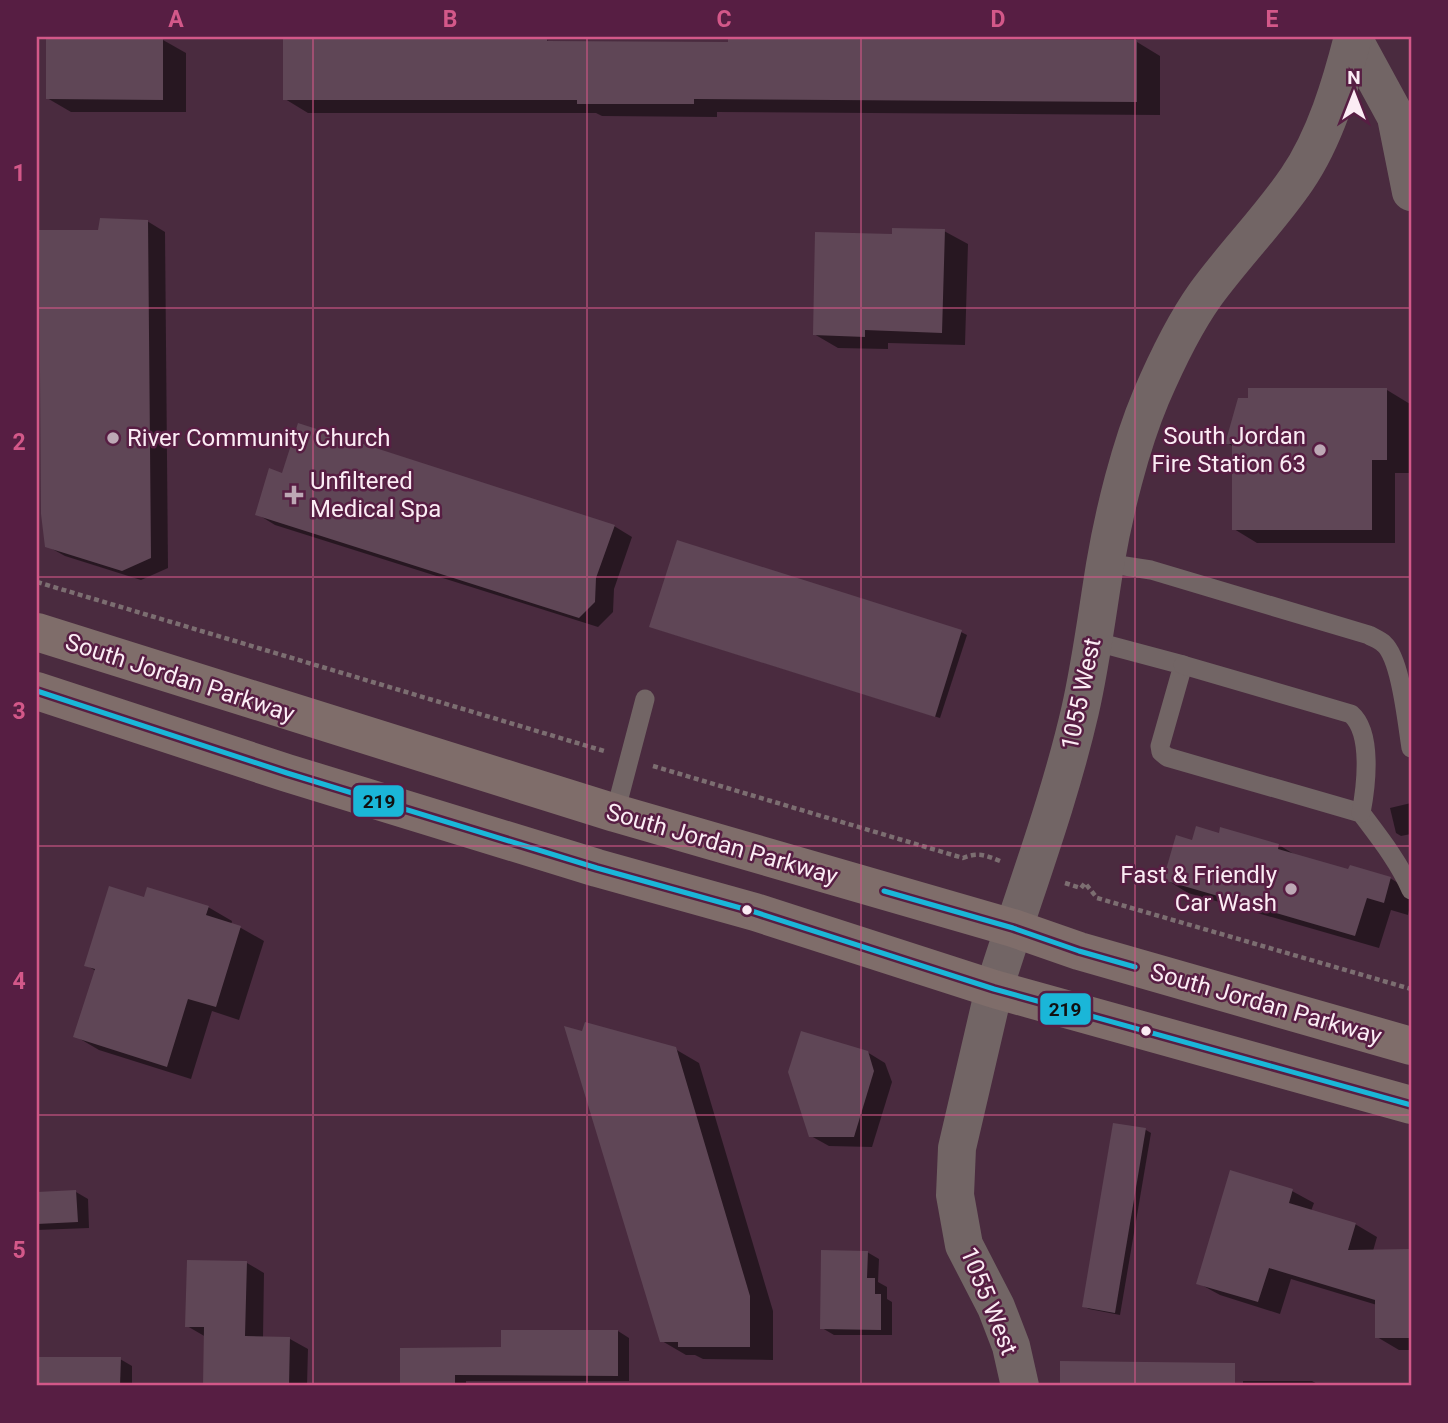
<svg xmlns="http://www.w3.org/2000/svg" width="1448" height="1423" viewBox="0 0 1448 1423" font-family="Roboto,sans-serif">
  <style>
    .shadow { fill: #0007 }
    .building { fill: #5f4656 }
    .lines { fill: none; stroke-linecap: round; stroke-linejoin: round }
    .path { stroke: #7c6e71; stroke-width: 4.5; stroke-dasharray: 5 3.5; stroke-linecap: butt }
    .service { stroke: #726565; stroke-width: 19 }
    .minor { stroke: #726565; stroke-width: 38 }
    .tertiary { stroke: #726565; stroke-width: 38 }
    .primary { stroke: #7f6d6a; stroke-width: 38 }
    .bus-1-casing { stroke: #571e43; stroke-width: 10 }
    .bus-1 { stroke: #1ab6d8; stroke-width: 5 }
    .grid { fill: none; stroke: #d35889; stroke-width: 2; stroke-opacity: 0.55 }
    .poi-dot { fill: #bda8b5; stroke: #571e43; stroke-width: 2.5 }
    .bus-dot { fill: #fbecf4; stroke: #571e43; stroke-width: 2.5 }
    .labels { text-anchor: middle; stroke-width: 5; stroke-linejoin: round; paint-order: stroke }
    .poi-label { font-size: 24px; fill: #fbecf4; stroke: #571e43; text-anchor: end }
    .street-label { font-size: 24px; fill: #fbecf4; stroke: #571e43 }
    .line-badge { stroke: #571e43; stroke-width: 2.5 }
    .pale-badge-label { font-size: 19px; text-anchor: middle; font-weight: bold; fill: #111 }
    .neatline { fill: none; stroke: #d35889; stroke-width: 2.5 }
    .grid-label { font-size: 23px; text-anchor: middle; font-weight: bold; fill: #d35889 }
  </style>
  <rect width="100%" height="100%" fill="#4a2b3f"/>
  <g class="shadow">
    <path d="M163 40 186 53V112H71L47 98Z"/>
    <path d="M546 40 553 43 1137 42 1160 56V115L717 112V117L602 116 596 113H308L285 99Z"/>
    <path d="M147 221 165 232 168 568 141 580 65 556 47 546 99 231Z"/>
    <path d="M944 231 968 244 965 345 888 343V349L838 348 814 334 894 236Z"/>
    <path d="M1387 390 1410 404V473H1395V543H1257L1234 529V447L1227 443Z"/>
    <path d="M283 476 614 526 632 537 614 589 613 612 598 627 275 525 257 514Z"/>
    <path d="M657 629 961 632 967 635 940 718Z"/>
    <path d="M1411 803V834L1401 836 1396 833 1390 808Z"/>
    <path d="M1220 835 1279 845 1297 856 1349 871 1390 878 1411 891V901L1408 915 1391 910 1379 948 1188 893 1165 879 1193 842Z"/>
    <path d="M145 899 208 907 232 921 231 925 241 928 264 941 239 1020 212 1011 191 1079 99 1050 75 1036 96 971 86 965Z"/>
    <path d="M675 1049 699 1063 773 1311V1360L703 1359 695 1355H686L662 1341Z"/>
    <path d="M867 1052 885 1063 892 1082 872 1147 829 1146 811 1136Z"/>
    <path d="M1115 1125 1146 1130 1151 1133 1120 1315 1089 1309 1083 1306Z"/>
    <path d="M1292 1191 1314 1203 1311 1211 1355 1224 1377 1237 1373 1251H1411V1350H1399L1377 1337V1305L1291 1279 1280 1314 1220 1295 1198 1283Z"/>
    <path d="M76 1192 88 1199 89 1228 37 1230V1193Z"/>
    <path d="M867 1252 879 1259 878 1282 887 1287V1299L892 1302V1335H834L822 1328Z"/>
    <path d="M247 1263 264 1273 263 1338 290 1339 308 1349 307 1386H205L206 1337 187 1326Z"/>
    <path d="M618 1331 629 1338V1381H466V1386H401V1350L503 1349Z"/>
    <path d="M37 1358 120 1359 132 1366V1386H37Z"/>
    <path d="M1062 1362 1199 1368V1386H1062Z"/>
    <path d="M1243 1381H1312L1321 1386H1243Z"/>
  </g>
  <g class="building">
    <path d="M46 37 163 38V100L46 99Z"/>
    <path d="M430 37 547 38V41L728 42V37L846 38V39L1137 40V102L694 99V104H577V100H283V38L430 39Z"/>
    <path d="M100 218 148 220 151 558 122 571 45 547 41 514 39 230H98Z"/>
    <path d="M892 228 945 229 942 333 865 330V337L813 335 815 232 892 234Z"/>
    <path d="M1248 388H1387V460H1372V530H1232V444H1225L1238 398H1248Z"/>
    <path d="M298 423 615 525 596 578 595 602 579 618 255 515 269 468 282 473Z"/>
    <path d="M677 540 962 630 935 717 649 627Z"/>
    <path d="M1196 826 1219 833 1220 827 1279 844 1278 849 1348 869 1350 865 1391 877 1384 903 1367 898 1355 936 1163 880 1176 835 1192 840Z"/>
    <path d="M109 886 144 897 147 887 209 906 206 915 241 926 216 1007 188 999 167 1067 73 1037 95 969 84 966Z"/>
    <path d="M585 1022 676 1047 750 1296V1347H678V1342H660L564 1026 582 1031Z"/>
    <path d="M801 1031 868 1051 874 1071 854 1137H809L788 1072Z"/>
    <path d="M1113 1123 1146 1128 1115 1313 1082 1307Z"/>
    <path d="M1230 1170 1293 1189 1289 1203 1356 1223 1348 1250 1411 1249V1338H1375V1300L1269 1268 1258 1302 1196 1284Z"/>
    <path d="M76 1190 78 1222 37 1224V1192Z"/>
    <path d="M821 1250 868 1251 867 1278H875V1294H881V1330L820 1329Z"/>
    <path d="M187 1260 247 1261 245 1336 290 1337 289 1386H203L204 1327H185Z"/>
    <path d="M501 1330H618V1376L455 1375V1386H400V1348L501 1347Z"/>
    <path d="M37 1357H121L120 1386H37Z"/>
    <path d="M1060 1361 1235 1363V1386H1060Z"/>
  </g>
  <g class="lines">
    <g class="path">
      <path d="M37 582 604 751"/>
      <path d="M653 766 963 858C978 852 985 855 1000 861"/>
      <path d="M1065 883 1081 888 1085 883 1097 898 1411 989"/>
    </g>
    <g class="service">
      <path d="M1105 563 1151 570 1369 635C1374 638 1380 640 1384 644 1401 659 1407 724 1411 748"/>
      <path d="M1093 641 1183 665 1160 746 1161 752 1167 757 1361 813C1379 837 1399 862 1411 890"/>
      <path d="M1183 665 1351 714C1373 733 1366 787 1361 813"/>
      <path d="M615 813 645 699"/>
    </g>
    <g class="minor">
      <path d="M1353 38 1396 117 1411 192"/>
      <path d="M994 989 957 1148 955 1195 964 1245 996 1307 1011 1346 1020 1386"/>
    </g>
    <path class="tertiary" d="M994 989C1023 896 1058 806 1080 711 1091 663 1097 614 1105 565 1114 512 1130 447 1151 397 1166 362 1183 326 1205 295 1234 255 1269 220 1297 179 1325 138 1341 84 1353 37"/>
    <g class="primary">
      <path d="M37 632 615 813 1013 928 1079 951 1411 1046"/>
      <path d="M37 691 287 773 597 868 755 912 994 989 1411 1105"/>
    </g>
    <g class="bus-1-casing">
      <g id="bus-1">
        <path d="M37 691 287 773 597 868 755 912 994 989 1411 1105"/>
        <path d="M884 891 1013 928 1079 951 1135 967"/>
      </g>
    </g>
    <use href="#bus-1" class="bus-1"/>
  </g>
  <path class="grid" d="M313 37V1386M587 37V1386M861 37V1386M1135 37V1386M37 308H1411M37 577H1411M37 846H1411M37 1115H1411"/>
  <g class="poi-dot">
    <circle cx="113" cy="438" r="7"/>
    <circle cx="1320" cy="450" r="7"/>
    <path d="M290.5 484.5h7v7h7v7h-7v7h-7v-7h-7v-7h7z"/>
    <circle cx="1291" cy="889" r="7"/>
  </g>
  <g class="bus-dot">
    <circle cx="747" cy="910" r="6"/>
    <circle cx="1146" cy="1031" r="6"/>
  </g>
  <g class="labels">
    <g class="poi-label">
      <text x="1306" y="444">South Jordan<tspan x="1306" dy="28">Fire Station 63</tspan></text>
      <text x="127" y="446" text-anchor="start">River Community Church</text>
      <text x="310" y="489" text-anchor="start">Unfiltered<tspan x="310" dy="28">Medical Spa</tspan></text>
      <text x="1277" y="883">Fast &amp; Friendly<tspan x="1277" dy="28">Car Wash</tspan></text>
    </g>
    <g class="street-label">
      <text transform="translate(180 678) rotate(18)" y="8">South Jordan Parkway</text>
      <text transform="translate(1081 694) rotate(-78)" y="8">1055 West</text>
      <text transform="translate(722 844) rotate(16)" y="8">South Jordan Parkway</text>
      <text transform="translate(1266 1004) rotate(16)" y="8">South Jordan Parkway</text>
      <text transform="translate(989 1301) rotate(68)" y="8">1055 West</text>
    </g>
  </g>
  <g class="line-badge">
    <rect x="352" y="784" width="53" height="34" rx="7" fill="#1ab6d8"/>
    <rect x="1039" y="992" width="53" height="34" rx="7" fill="#1ab6d8"/>
  </g>
  <g class="pale-badge-label">
    <text x="379" y="808">219</text>
    <text x="1065" y="1016">219</text>
  </g>
  <rect width="1448" height="1423" fill="none" stroke="#571e43" stroke-width="77"/>
  <g transform="translate(1354 94)" stroke="#571e43" stroke-width="5" paint-order="stroke">
  <path d="M0-5L12 26L0 18L-12 26Z" fill="#fbecf4"/>
  <text y="-10" font-size="19" font-weight="bold" text-anchor="middle" fill="#fbecf4">N</text>
  </g>
  <rect x="38" y="38" width="1372" height="1346" class="neatline"/>
  <g class="grid-label">
    <text x="176" y="27">A</text>
    <text x="450" y="27">B</text>
    <text x="724" y="27">C</text>
    <text x="998" y="27">D</text>
    <text x="1272" y="27">E</text>
    <text x="19" y="181">1</text>
    <text x="19" y="450">2</text>
    <text x="19" y="719">3</text>
    <text x="19" y="989">4</text>
    <text x="19" y="1258">5</text>
  </g>
</svg>
